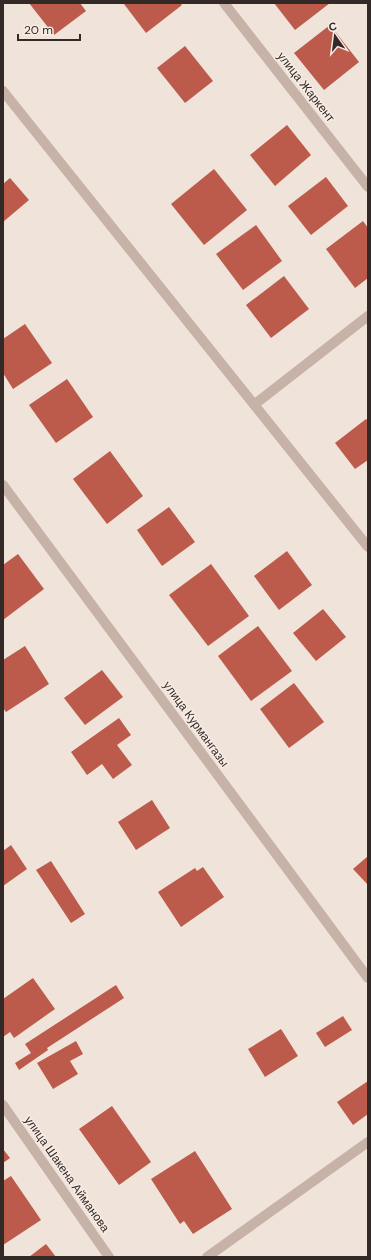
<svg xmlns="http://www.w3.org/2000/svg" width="371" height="1260" viewBox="0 0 371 1260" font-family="'DM Sans',sans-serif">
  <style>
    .building { fill: #bc5a4b }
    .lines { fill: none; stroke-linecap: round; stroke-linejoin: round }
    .minor { stroke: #c6b2a7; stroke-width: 10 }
    .tertiary { stroke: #c6b2a7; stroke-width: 10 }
    .labels { text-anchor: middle; stroke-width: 3; stroke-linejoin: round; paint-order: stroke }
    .street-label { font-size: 12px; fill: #332927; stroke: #f7ede5 }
  </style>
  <rect width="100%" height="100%" fill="#efe3da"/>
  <g class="building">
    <path d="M29 3H80L86 11 54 35Z"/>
    <path d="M126 3H180L182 5 146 33 124 4Z"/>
    <path d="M274 3H330L295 30Z"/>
    <path d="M330 25 359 62 324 90 294 53Z"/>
    <path d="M185 46 213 81 185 103 157 68Z"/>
    <path d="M287 125 311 155 275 186 250 155Z"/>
    <path d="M214 169 247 210 204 245 171 204Z"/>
    <path d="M326 177 348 206 311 235 288 206Z"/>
    <path d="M10 178 29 200 3 222V184Z"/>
    <path d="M363 221 368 228V278L355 288 326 249Z"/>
    <path d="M256 225 282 261 243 290 216 254Z"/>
    <path d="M284 276 309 309 271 338 246 305Z"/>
    <path d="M25 324 52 363 13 389 3 373V339Z"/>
    <path d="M67 379 93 417 56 443 29 405Z"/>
    <path d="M366 419 368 421V460L355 469 335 443Z"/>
    <path d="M110 451 143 496 107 524 73 479Z"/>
    <path d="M169 507 195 542 162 566 137 530Z"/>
    <path d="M287 551 312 585 279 610 254 576Z"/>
    <path d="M18 554 44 589 3 620V565Z"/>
    <path d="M211 564 249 616 208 646 169 595Z"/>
    <path d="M323 609 346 637 316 661 293 633Z"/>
    <path d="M258 626 292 671 251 701 218 656Z"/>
    <path d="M25 646 49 684 6 712 3 708V660Z"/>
    <path d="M102 670 123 697 85 725 64 698Z"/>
    <path d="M294 683 324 722 289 748 260 709Z"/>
    <path d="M119 718 131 735 117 745 132 765 113 779 102 764 87 775 71 752Z"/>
    <path d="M152 800 170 828 136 850 118 822Z"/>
    <path d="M11 845 27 869 3 886V851Z"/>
    <path d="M368 856V885L353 869Z"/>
    <path d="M51 861 85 914 71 923 36 870Z"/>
    <path d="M203 867 224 897 181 927 158 892 195 868 197 871Z"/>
    <path d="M33 978 55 1009 14 1038 10 1032 3 1037V999Z"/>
    <path d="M116 985 124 998 47 1048 48 1050 19 1070 15 1063 31 1053 25 1044Z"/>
    <path d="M343 1016 352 1030 325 1047 316 1033Z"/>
    <path d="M281 1029 298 1056 265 1077 248 1049Z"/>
    <path d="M76 1041 83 1054 70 1061 78 1074 53 1089 37 1063Z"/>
    <path d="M368 1081V1114L353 1125 337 1102Z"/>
    <path d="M112 1106 151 1162 119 1185 79 1129Z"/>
    <path d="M3 1149 10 1158 3 1163Z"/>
    <path d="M195 1151 232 1209 193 1234 184 1221 180 1224 151 1179Z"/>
    <path d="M11 1176 41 1220 3 1245V1181Z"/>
    <path d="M46 1244 56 1257H29Z"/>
  </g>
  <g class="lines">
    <g class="minor">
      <path d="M224 3 368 187"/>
      <path d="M255 404 368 316"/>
      <path d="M3 485 368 978"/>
      <path d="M3 1105 109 1257"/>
      <path d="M207 1257 368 1142"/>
    </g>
    <path class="tertiary" d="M3 91 368 547"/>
  </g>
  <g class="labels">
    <g class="street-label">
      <text transform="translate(306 87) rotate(52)" y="4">улица Жаркент</text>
      <text transform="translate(196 724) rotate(54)" y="4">улица Курмангазы</text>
      <text transform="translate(67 1174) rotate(55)" y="4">улица Шакена Айманова</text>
    </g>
  </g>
  <rect width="371" height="1260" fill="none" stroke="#332927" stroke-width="8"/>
  <g transform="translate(335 36) rotate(346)" stroke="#f7ede5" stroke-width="3" paint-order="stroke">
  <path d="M0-3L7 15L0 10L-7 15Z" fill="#332927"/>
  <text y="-6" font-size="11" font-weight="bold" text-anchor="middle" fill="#332927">С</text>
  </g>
  <path d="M18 34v6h62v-6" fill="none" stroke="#332927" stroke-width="2"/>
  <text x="24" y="34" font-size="12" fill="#332927" stroke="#f7ede5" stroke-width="3" paint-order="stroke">20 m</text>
</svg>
